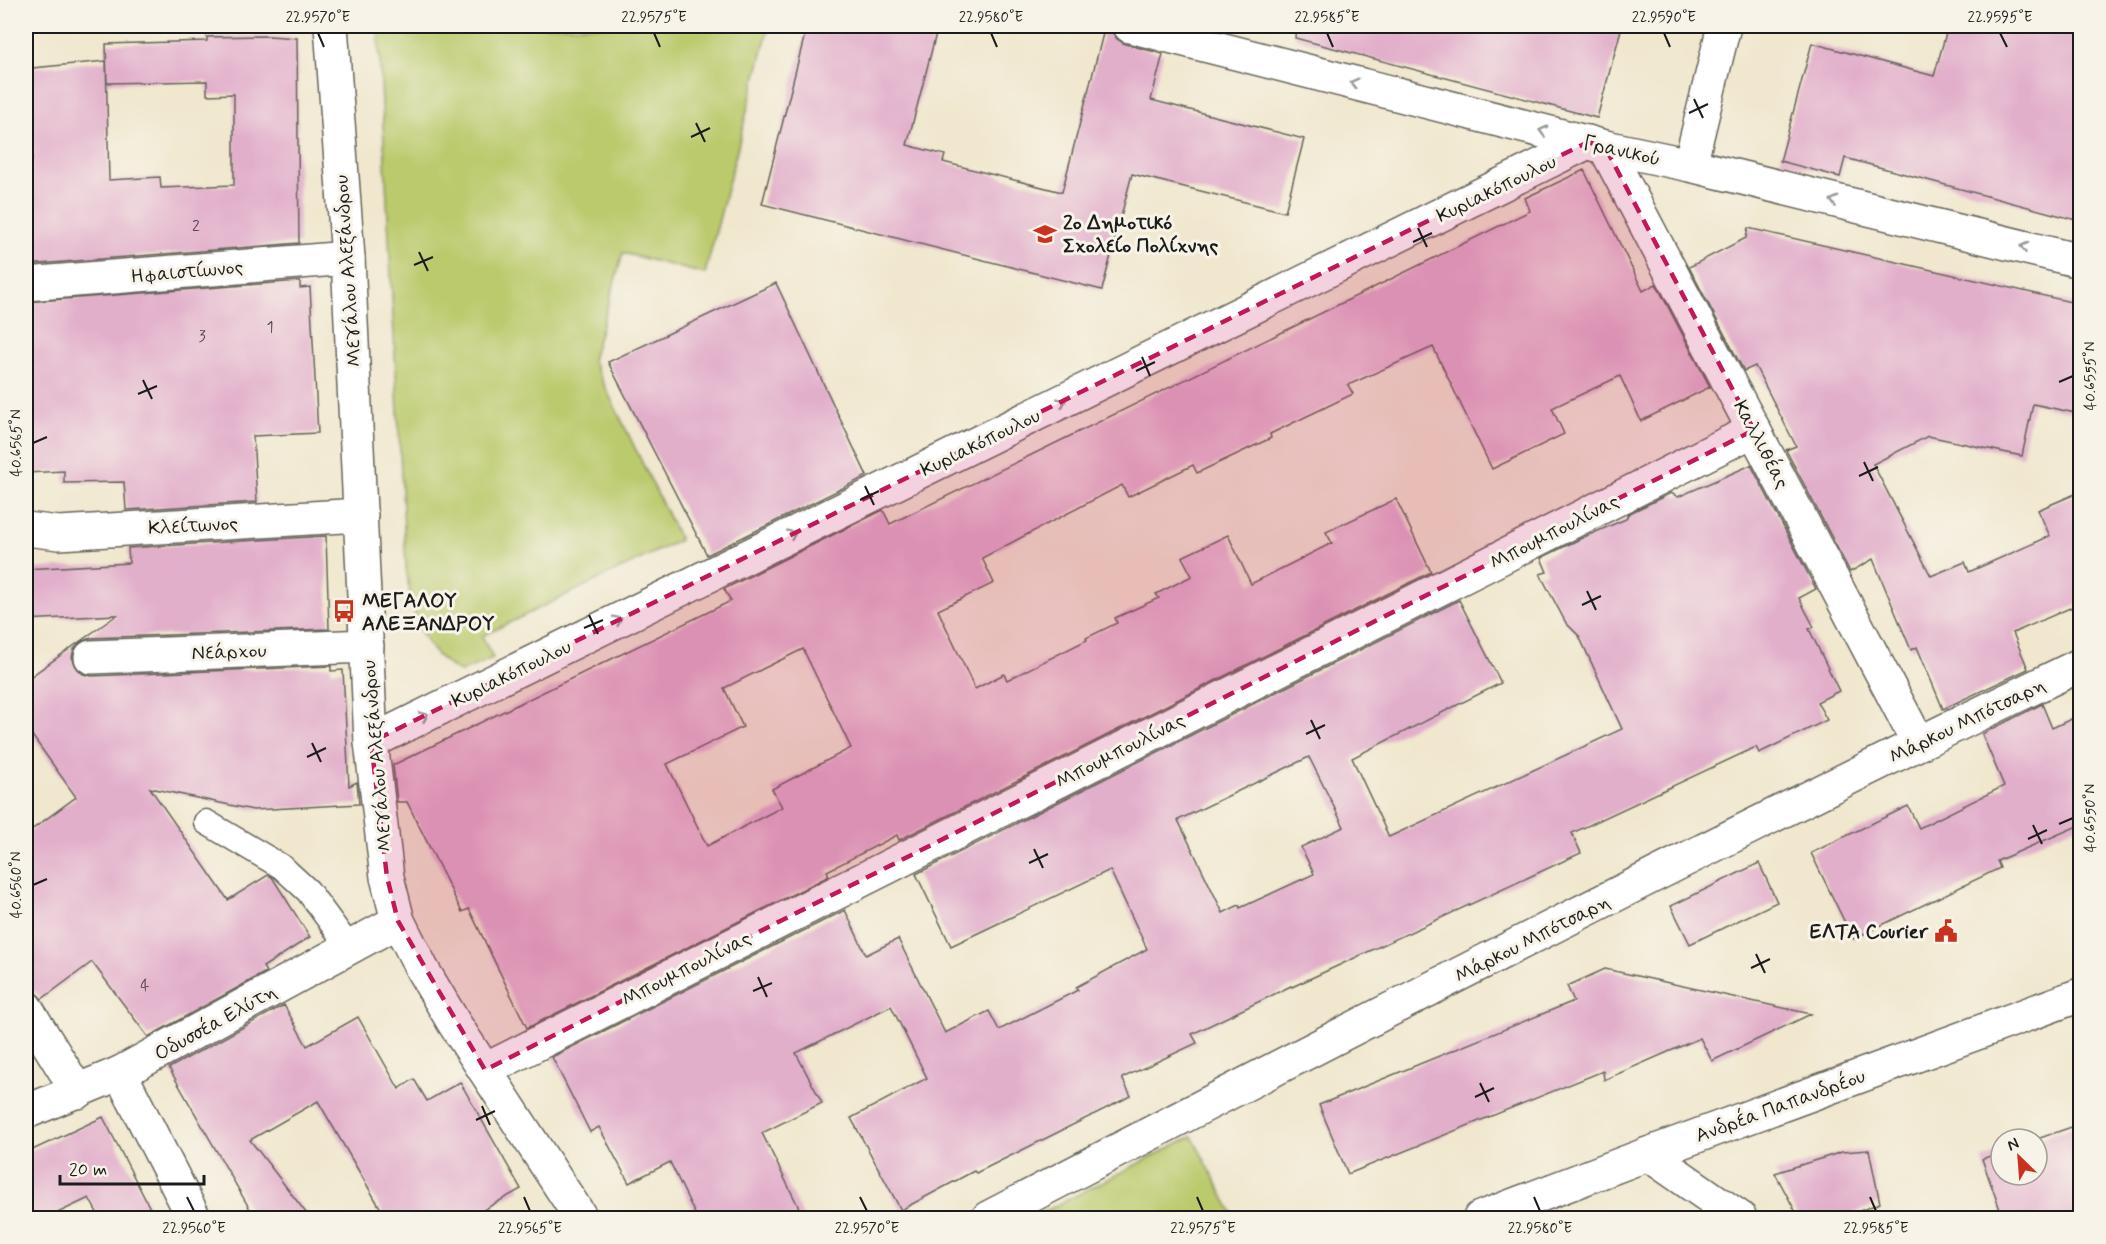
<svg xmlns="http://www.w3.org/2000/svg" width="2106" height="1244" viewBox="0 0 2106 1244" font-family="Mynerve,sans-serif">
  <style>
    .green { fill: #bbca6d; stroke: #6c7344; stroke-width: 1.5 }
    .building { fill: #e2afcb; fill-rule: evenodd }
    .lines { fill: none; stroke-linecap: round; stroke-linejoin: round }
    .lane-casing { stroke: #66635a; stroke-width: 27 }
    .street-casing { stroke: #66635a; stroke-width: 36 }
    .secondary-casing { stroke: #66635a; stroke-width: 36 }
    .lane { stroke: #fff; stroke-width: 24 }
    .street { stroke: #fff; stroke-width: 33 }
    .secondary { stroke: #fff; stroke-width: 33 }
    .oneway { stroke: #999 }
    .marked { fill: #c2185b; fill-opacity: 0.2; stroke: #c2185b; stroke-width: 4.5; stroke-dasharray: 12 8; stroke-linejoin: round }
    .ticks { fill: none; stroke: #1c1c1c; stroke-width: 2 }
    .labels { text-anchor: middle; stroke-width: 6; stroke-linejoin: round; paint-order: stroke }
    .number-label { font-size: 16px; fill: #4e4148 }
    .street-label { font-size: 20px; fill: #1c1c1c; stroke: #f7f3e8 }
    .poi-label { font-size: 20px; font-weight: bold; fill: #1c1c1c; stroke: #f7f3e8; text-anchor: start }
    .neatline { fill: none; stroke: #1c1c1c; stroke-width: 2 }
    .ticks-label { font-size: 15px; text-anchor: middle; fill: #1c1c1c }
  </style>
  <rect width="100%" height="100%" fill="#f7f3e8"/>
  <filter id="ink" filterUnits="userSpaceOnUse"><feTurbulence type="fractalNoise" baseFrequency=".0167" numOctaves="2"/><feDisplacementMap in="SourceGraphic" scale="12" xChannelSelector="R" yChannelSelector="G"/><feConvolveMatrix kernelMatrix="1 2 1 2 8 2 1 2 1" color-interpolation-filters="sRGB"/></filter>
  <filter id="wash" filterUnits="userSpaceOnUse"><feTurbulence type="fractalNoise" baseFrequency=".008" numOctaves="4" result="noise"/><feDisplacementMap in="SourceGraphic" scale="24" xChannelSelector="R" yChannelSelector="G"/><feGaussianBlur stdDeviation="1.35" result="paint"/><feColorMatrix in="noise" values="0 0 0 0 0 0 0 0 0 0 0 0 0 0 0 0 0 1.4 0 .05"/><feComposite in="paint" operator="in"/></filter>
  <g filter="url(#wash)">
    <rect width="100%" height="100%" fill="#f0e7ce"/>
    <g class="green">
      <path d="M378 26H769L705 274 623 253 592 360 680 540 482 636 493 658 461 672C418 651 412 611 406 567Z"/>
      <path d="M1192 1136 1235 1218H1032Z"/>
    </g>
    <g id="blocks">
      <g class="building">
        <path d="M807 26H938L907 145 945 155 943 162 1062 192 1105 26H1112V32L1117 39 1125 44 1163 54 1151 100 1304 139 1285 212 1132 174 1102 290 762 204Z"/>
        <path d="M1296 26H1622L1597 118 1295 38Z"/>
        <path d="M1948 26H2080V221L1845 158 1840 177 1780 161 1812 43 1934 76Z"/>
        <path d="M269 36 297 38 299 243 26 265V161H32V68L106 61 109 180 160 177 161 188 234 185V94L207 95V81L107 83 106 44 207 41V37Z"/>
        <path d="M1584 170 1643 291 1656 284 1710 387 1641 421 1620 376 1552 408 1564 434 1492 469 1433 347 1348 385 1353 394 1270 434 1271 438 1197 473 1193 465 1128 497 1122 485 982 558 994 583 938 610 975 689 1004 674 1007 680 1087 640 1086 638 1117 623 1115 618 1159 598 1156 594 1192 576 1182 557 1228 535 1251 584 1332 543 1326 532 1396 499 1431 572 899 840 897 835 827 871 829 876 527 1028 469 909 462 912 407 802H397L393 765 731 601 724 589 883 510 890 524 1530 211 1525 198ZM803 649 851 748 772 789 782 807 707 846 667 764 743 727 724 688Z"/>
        <path d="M1748 228 2080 304V414L2033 404 2022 456 1928 436 1873 464 1931 576 1965 562 1969 572 2050 536 2038 510 2080 492V606L2079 604 2013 633 2028 669 1943 709 1917 647 1911 650 1873 559 1850 572 1786 450 1796 446 1755 366 1744 371 1689 267 1746 238Z"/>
        <path d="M300 281V288L310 287 318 433 253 436 257 502 126 510 124 482 64 483V471L26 473V302Z"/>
        <path d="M776 283 867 476 707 555 608 362Z"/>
        <path d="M1751 465 1816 589 1799 598 1814 627 1809 629 1839 691 1817 702 1827 720 1759 753 1756 747 1572 833 1581 853 1292 987 1291 986 1192 1034 1197 1043 1122 1078 1131 1096 976 1173 974 1171 901 1210 851 1118 927 1078 891 1006 796 1053 822 1103 762 1133 804 1218H697L670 1162 629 1183 599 1127 590 1132 552 1057 845 910 866 955 898 939 945 1033 989 1011 999 1030 1078 990 1076 987 1147 949 1110 870 951 946 916 874 1459 600 1501 683 1352 758 1389 837 1622 729 1579 636 1566 623 1540 574 1547 572 1541 558 1584 537 1626 519 1628 514 1671 493 1678 497ZM1309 757 1344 827 1301 847 1314 874 1240 908 1239 905 1223 913 1178 820Z"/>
        <path d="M326 536 329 629 90 638 81 642 74 649 72 657 76 667 83 674 92 676 331 666V671L343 670 349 786 357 782 359 804 253 810 150 788 228 900 268 875 272 877 310 937 263 967 266 972 148 1037 92 962 42 999 35 992 26 989V834L76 797 26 727V680L117 615 26 620V569L129 563 128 548Z"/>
        <path d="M2042 704 2052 728 2080 715V825L1997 861 2000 868 1853 939 1811 853 1908 806 1919 828 2004 786 1982 734Z"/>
        <path d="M1759 863 1777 902 1690 944 1671 906Z"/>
        <path d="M1605 969 1811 1014 1712 1061 1700 1038 1604 1080 1603 1071 1348 1174 1319 1105 1574 1001 1567 986Z"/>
        <path d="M284 1005 307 1046 358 1017 399 1089 414 1079 427 1101 460 1082 521 1189 469 1218H386L318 1101 250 1140 310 1218H255L169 1068Z"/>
        <path d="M103 1117 155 1218H100L89 1198 47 1218H26V1153Z"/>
        <path d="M2080 1124V1218H2003L1982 1159 2001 1152V1175H2037V1139Z"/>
        <path d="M1869 1150 1880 1203 1842 1218H1799L1775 1173 1842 1152Z"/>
      </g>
    </g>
  </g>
  <g filter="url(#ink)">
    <use href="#blocks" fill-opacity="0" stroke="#66635a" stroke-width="1.5"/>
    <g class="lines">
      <g class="lane-casing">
        <path id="lane" d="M206 822 282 867 308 891 349 947"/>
      </g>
      <g class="street-casing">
        <g id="street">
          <path d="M1130 26 1605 147 1690 165 2080 261"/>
          <path d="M1605 147 1918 742"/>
          <path d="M1690 165 1724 26"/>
          <path d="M26 284 348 258"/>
          <path d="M26 529 59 533 361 515"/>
          <path d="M91 657 367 646"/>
          <path d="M371 742 1588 142"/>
          <path d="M26 1008 78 1092"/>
          <path d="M485 1070 1754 430"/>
          <path d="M120 1073 194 1218"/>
          <path d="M26 1112 120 1073 398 921"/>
          <path d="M1648 1154 1740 1218"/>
          <path d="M988 1218C1350 1029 1713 842 2080 665"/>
        </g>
      </g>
      <g class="secondary-casing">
        <g id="secondary">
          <path d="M331 26 348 258 371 742 387 877 398 921 422 969 454 1023 581 1218"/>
          <path d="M1480 1218 1648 1154 2080 995"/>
        </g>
      </g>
      <use href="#lane" class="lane"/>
      <use href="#street" class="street"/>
      <use href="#secondary" class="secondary"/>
    </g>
    <defs><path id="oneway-chevron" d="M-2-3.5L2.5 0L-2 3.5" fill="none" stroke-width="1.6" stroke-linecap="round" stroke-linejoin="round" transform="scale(1.5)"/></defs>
    <g class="oneway">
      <use href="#oneway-chevron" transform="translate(1354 83) rotate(-166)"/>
      <use href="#oneway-chevron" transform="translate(1543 131) rotate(-166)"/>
      <use href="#oneway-chevron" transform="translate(1834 201) rotate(-166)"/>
      <use href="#oneway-chevron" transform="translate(2024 247) rotate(-166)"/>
      <use href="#oneway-chevron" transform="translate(1062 402) rotate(-26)"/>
      <use href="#oneway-chevron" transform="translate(792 534) rotate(-26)"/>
      <use href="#oneway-chevron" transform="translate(618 620) rotate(-26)"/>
      <use href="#oneway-chevron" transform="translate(424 716) rotate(-26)"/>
    </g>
  </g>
  <path class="marked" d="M1588 142 1605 147 1754 430 485 1070 398 921 387 877 371 742Z"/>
  <path class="ticks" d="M318 33 324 47M654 33 660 47M991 33 997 47M1327 33 1333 47M1664 33 1670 47M2000 33 2007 47M1694 99 1703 118M1689 113 1708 104M696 123 705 142M691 137 710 128M1418 228 1427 247M1413 242 1432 233M419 252 428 271M414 265 433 257M1142 357 1150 376M1136 371 1155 362M143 380 152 399M2059 382 2073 376M138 394 157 386M33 443 47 437M1864 462 1873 481M1859 476 1878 467M865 486 874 505M860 500 879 491M1587 591 1596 610M1582 605 1601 596M589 615 598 634M584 628 603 620M1311 720 1320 739M1306 734 1325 725M312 743 321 762M307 757 326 748M2059 824 2073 818M2033 825 2042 844M2028 839 2047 830M1034 849 1043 868M1029 863 1048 854M33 885 47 879M1756 954 1765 973M1751 968 1770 959M758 977 767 997M753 991 772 983M1480 1083 1489 1102M1475 1097 1494 1088M482 1106 490 1125M476 1120 495 1111M187 1197 194 1211M524 1197 530 1211M860 1197 867 1211M1197 1197 1203 1211M1534 1197 1540 1211M1870 1197 1876 1211"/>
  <defs>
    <g id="school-bare" transform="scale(1.8)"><path d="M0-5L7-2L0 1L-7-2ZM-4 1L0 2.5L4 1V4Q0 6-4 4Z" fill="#c8321e" stroke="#f7f3e8" stroke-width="2.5" paint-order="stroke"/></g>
    <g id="bus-bare" transform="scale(1.8)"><path d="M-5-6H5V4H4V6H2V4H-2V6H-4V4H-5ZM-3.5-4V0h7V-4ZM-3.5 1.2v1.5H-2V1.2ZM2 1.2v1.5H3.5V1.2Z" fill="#c8321e" stroke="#f7f3e8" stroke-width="2.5" paint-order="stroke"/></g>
    <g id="civic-bare" transform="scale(1.8)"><path d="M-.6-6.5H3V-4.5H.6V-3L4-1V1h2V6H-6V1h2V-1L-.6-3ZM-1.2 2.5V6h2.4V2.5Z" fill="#c8321e" stroke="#f7f3e8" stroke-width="2.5" paint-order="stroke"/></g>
  </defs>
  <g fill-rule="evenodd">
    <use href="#school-bare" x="1045" y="234"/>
    <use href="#bus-bare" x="344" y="611"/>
    <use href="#civic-bare" x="1946" y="931"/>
  </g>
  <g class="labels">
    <g class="number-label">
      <text x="196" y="231">2</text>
      <text x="270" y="332">1</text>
      <text x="202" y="341">3</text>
      <text x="145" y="990">4</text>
    </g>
    <g class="street-label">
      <text transform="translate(1622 150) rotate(13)" y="7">Γρανικού</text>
      <text transform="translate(1496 188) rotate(-26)" y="7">Κυριακόπουλου</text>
      <text transform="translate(187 271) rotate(-5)" y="7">Ηφαιστίωνος</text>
      <text transform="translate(347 271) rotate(-94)" y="7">Μεγάλου Αλεξάνδρου</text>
      <text transform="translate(980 442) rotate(-26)" y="7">Κυριακόπουλου</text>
      <text transform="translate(1762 444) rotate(62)" y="7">Καλλιθέας</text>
      <text transform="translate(193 525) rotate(-3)" y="7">Κλείτωνος</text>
      <text transform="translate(1554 531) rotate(-27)" y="7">Μπουμπουλίνας</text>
      <text transform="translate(229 651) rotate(-2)" y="7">Νεάρχου</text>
      <text transform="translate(511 673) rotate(-26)" y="7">Κυριακόπουλου</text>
      <text transform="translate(1967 720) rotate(-26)" y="7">Μάρκου Μπότσαρη</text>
      <text transform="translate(1120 750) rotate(-27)" y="7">Μπουμπουλίνας</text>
      <text transform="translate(376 756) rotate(-95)" y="7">Μεγάλου Αλεξάνδρου</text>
      <text transform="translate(1532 938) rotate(-27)" y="7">Μάρκου Μπότσαρη</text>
      <text transform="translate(686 968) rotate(-27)" y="7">Μπουμπουλίνας</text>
      <text transform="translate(215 1022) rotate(-29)" y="7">Οδυσσέα Ελύτη</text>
      <text transform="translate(1780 1105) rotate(-20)" y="7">Ανδρέα Παπανδρέου</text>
    </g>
    <g class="poi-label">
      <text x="1063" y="229">2ο Δημοτικό<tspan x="1063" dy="23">Σχολείο Πολίχνης</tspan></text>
      <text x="362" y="607">ΜΕΓΑΛΟΥ<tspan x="362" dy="23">ΑΛΕΞΑΝΔΡΟΥ</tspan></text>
      <text x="1928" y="938" text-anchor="end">ΕΛΤΑ Courier</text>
    </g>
  </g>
  <rect width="2106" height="1244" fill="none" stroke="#f7f3e8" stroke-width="66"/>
  <g transform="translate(2019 1157) rotate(335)"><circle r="28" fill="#f7f3e8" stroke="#9f9d96" stroke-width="1.5"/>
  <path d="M0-4.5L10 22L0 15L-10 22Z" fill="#c8321e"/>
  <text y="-9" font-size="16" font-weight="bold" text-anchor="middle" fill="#1c1c1c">N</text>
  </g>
  <path d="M60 1175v9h144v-9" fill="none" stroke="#1c1c1c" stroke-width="3"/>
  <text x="69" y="1175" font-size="18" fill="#1c1c1c" stroke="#f7f3e8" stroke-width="4.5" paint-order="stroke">20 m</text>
  <rect x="33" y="33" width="2040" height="1178" class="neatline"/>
  <g class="ticks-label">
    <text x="318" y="22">22.9570°E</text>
    <text x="654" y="22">22.9575°E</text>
    <text x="991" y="22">22.9580°E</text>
    <text x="1327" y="22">22.9585°E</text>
    <text x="1664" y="22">22.9590°E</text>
    <text x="2000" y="22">22.9595°E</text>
    <text transform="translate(2090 376) rotate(-90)" y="5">40.6555°N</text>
    <text transform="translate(16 443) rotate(-90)" y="5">40.6565°N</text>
    <text transform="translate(2090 818) rotate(-90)" y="5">40.6550°N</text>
    <text transform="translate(16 885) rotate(-90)" y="5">40.6560°N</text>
    <text x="194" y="1233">22.9560°E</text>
    <text x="530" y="1233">22.9565°E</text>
    <text x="867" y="1233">22.9570°E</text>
    <text x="1203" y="1233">22.9575°E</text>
    <text x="1540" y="1233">22.9580°E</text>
    <text x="1876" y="1233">22.9585°E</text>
  </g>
</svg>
